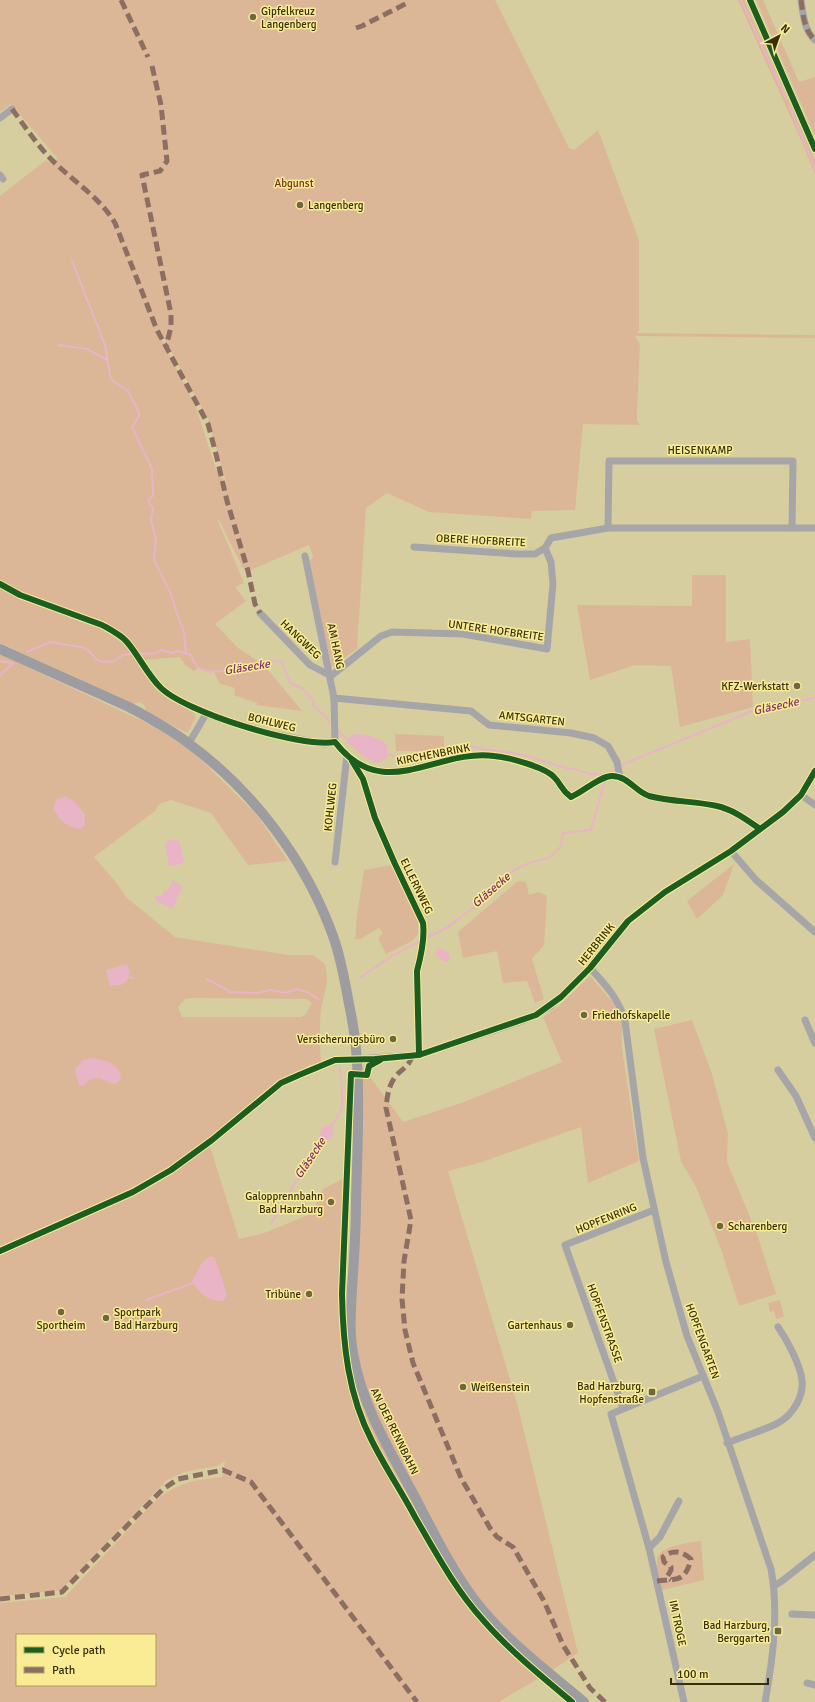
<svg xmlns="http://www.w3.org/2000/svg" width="815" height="1702" viewBox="0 0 815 1702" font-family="Signika,sans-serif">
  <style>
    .green { fill: #dcb797; fill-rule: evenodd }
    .water { fill: #e8b4c6 }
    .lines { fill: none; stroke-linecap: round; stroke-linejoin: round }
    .stream { stroke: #e8b4c6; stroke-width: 2 }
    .minor { stroke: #a6a6a9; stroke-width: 7 }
    .tertiary { stroke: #a6a6a9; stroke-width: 8 }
    .secondary { stroke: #9c9ca1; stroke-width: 10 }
    .quiet { stroke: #8d6e63; stroke-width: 5; stroke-dasharray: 10 5; stroke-linecap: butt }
    .cycleway-casing { stroke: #faec95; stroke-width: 8 }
    .cycleway { stroke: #1b5e20; stroke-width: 6 }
    .poi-dot { fill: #6e673f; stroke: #faec95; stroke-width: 1.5 }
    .labels { text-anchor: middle; stroke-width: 3; stroke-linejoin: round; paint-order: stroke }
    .poi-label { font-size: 11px; fill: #36300b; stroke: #faec95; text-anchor: end }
    .park-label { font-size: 11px; fill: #763117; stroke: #faec95 }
    .street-label { font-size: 11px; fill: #36300b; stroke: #faec95 }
    .water-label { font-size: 12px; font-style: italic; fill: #81316a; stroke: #faec95 }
  </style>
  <rect width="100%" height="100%" fill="#d6ce9f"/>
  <g class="green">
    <path d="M0 0H495L569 148 574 150 598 130 639 240V330L637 333 815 335V338L635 336 640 345 637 413V421L640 425 583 424 575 510 532 511 531 519 429 512 387 493 366 508 357 649 330 668 309 563 313 556 309 545 248 571 243 568 219 520 218 521 244 583 235 587 246 601 215 624 238 648 264 665 302 711 257 705V703L234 695 235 688 220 684 214 672 198 668 194 671 186 666 180 657 143 660 136 657C149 685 168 697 194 713L196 717 188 732H185L146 711 144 705 140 702 133 704 0 643V196L46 160 48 162 58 159 11 104 0 112ZM163 336 208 419 227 485 216 469 196 408 162 340Z"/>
    <path d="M738 0H744L815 161V174L802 142Z"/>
    <path d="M756 0H763L799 82 815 77V136Z"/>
    <path d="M692 575H726V642L750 639 753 707 680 727 671 666 635 665 590 680 577 605 692 606Z"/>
    <path d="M0 654 151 725 189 748 257 815 288 861 248 865 211 813 171 800 159 804 155 811 94 857 115 881 127 898 175 937 288 955H313L325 964C330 985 324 991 321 1010 319 1028 320 1045 321 1063L309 1065 208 1140 239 1239 264 1233 311 1214 323 1189 345 1178 344 1301 351 1317 357 1059 403 1122 464 1102 562 1062 543 1017 559 1006 590 976 614 1004 622 1022V1049L639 1161 588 1183 581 1127 482 1162 448 1171 517 1403 578 1653 548 1673 500 1701V1702H0V1603L65 1597 153 1503C176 1483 192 1480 222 1477L225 1461 217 1466 184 1472 167 1480 61 1590 0 1596ZM194 998 307 999 312 1003 306 1014 301 1017H182L178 1007 185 999ZM17 1635H155V1685H17Z"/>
    <path d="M395 734 444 736V752L426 751H396Z"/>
    <path d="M734 864 723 895 697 919 687 901Z"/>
    <path d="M392 865 418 921V934L412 941 386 954 378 938 383 933 379 928 360 939H355L357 916 364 870Z"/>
    <path d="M518 881 526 882 529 895 539 892 547 896 544 945 532 959 544 999 535 1003 527 981 503 983 497 951 463 958 458 932Z"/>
    <path d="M692 1020 712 1074 728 1134 727 1162 757 1234 776 1294 739 1306 721 1249 696 1187 681 1161 654 1029Z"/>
    <path d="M780 1300 784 1317 776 1319 774 1311 770 1312 768 1303Z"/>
    <path d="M701 1541 704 1580 662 1590C661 1583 655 1566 657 1559 660 1545 689 1543 701 1541Z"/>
  </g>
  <g class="water">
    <path d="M354 734C365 734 379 737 387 745V758L377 763 364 757 348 743V739Z"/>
    <path d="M66 796 75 802 85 814V825L80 829C67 828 60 820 53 809L56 800Z"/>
    <path d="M177 839 179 841 184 861 181 864 172 866 169 865 165 845 167 841Z"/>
    <path d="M173 880 183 887 176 899 177 900 172 909 162 903H158L155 898 156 895 161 896 165 890 167 892Z"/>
    <path d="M439 948 448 952 450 959 448 962H444L436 955V951Z"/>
    <path d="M127 964 130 972 127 981 121 985 110 986 106 970Z"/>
    <path d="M92 1058C103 1060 115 1061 120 1073 122 1079 119 1081 115 1084L110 1083 100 1078 91 1079 83 1086 79 1085 75 1069 83 1060Z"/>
    <path d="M330 1125C335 1129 333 1133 331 1139L321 1140 319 1137 322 1127Z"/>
    <path d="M209 1257H214L216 1261 227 1294 225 1298 222 1301C207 1301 199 1293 192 1281L201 1264Z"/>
  </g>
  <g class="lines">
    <g class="stream">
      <path d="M741 0 750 19"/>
      <path d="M751 22 786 99"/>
      <path d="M789 106 815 168"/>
      <path d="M72 261 105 345 110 375 113 381 128 391 139 413V416L132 427 152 469 153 496 149 499V503L153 508 151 520 156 539 154 560 171 594 175 608 184 632 186 653"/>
      <path d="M58 345 87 349 107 360"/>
      <path d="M27 652 50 642 81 647 88 650 96 659 102 662 115 661 122 655 132 654"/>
      <path d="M138 654 156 653 162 650 172 653 178 651 191 655C199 682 225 668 244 669 252 663 271 660 282 662L290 683 302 688 313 700V705L325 716 332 725"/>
      <path d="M0 661 13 663"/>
      <path d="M0 675 13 663"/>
      <path d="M337 729 344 737 350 740"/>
      <path d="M386 754 403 759 418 758"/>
      <path d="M425 757 450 749 472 747 524 755 566 768 574 769 591 774 605 775 626 763 757 709 815 698"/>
      <path d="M127 977 133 978"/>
      <path d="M360 978 392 956 448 927 474 907 494 885 513 871 529 863 549 858 561 846 563 833 591 830 605 780"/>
      <path d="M207 979 231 992 257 993 271 990 286 993 296 989 307 992 318 999"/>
      <path d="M331 1127C334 1122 338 1116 341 1111 345 1100 340 1080 340 1067"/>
      <path d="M271 1224 306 1164 307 1157 314 1154 322 1139"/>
      <path d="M146 1300 196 1282"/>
    </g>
    <g class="minor">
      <path d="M801 0C803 13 804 31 815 40"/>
      <path d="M0 118 12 109"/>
      <path d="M0 175 3 179"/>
      <path d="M608 528 609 461H793L792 528"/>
      <path d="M414 547 517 554H535L545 548 551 538 608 528H815"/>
      <path d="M305 556 334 698 335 742C383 805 437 748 494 756 507 757 545 767 554 777 562 785 560 789 571 797 583 792 600 776 612 776 628 776 636 792 649 796 671 802 695 801 717 806 732 809 747 820 760 829"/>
      <path d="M260 613 310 665 331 676 381 636 392 632 463 634 547 649 553 584 551 562 545 548"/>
      <path d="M334 698 471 711 489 725 571 733 594 738 608 746 617 762 620 777"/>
      <path d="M189 743 206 714 268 733 325 744 335 742"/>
      <path d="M801 795 815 805"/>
      <path d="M731 851 756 880 815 932"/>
      <path d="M335 862 347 755"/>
      <path d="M418 966 417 971 419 1055"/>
      <path d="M590 968C605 984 619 999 625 1021L643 1158 666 1262 687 1336 718 1412 771 1569C779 1612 773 1659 765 1702"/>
      <path d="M805 1020 815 1043"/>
      <path d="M357 1059 419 1055 519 1022 536 1015 551 1006 590 968 628 921 665 892 731 851 783 812 801 795 815 771"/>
      <path d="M778 1070 796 1096 815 1138"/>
      <path d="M623 1408 565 1245 654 1210"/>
      <path d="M727 1443C744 1436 762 1431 778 1423 793 1415 804 1396 802 1380 800 1364 787 1340 778 1327"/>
      <path d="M649 1548 660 1537 679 1501"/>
      <path d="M774 1586 782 1581 815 1555"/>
      <path d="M792 1614 815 1615"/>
      <path d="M807 1683 815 1685"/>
      <path d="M684 1702 649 1548 611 1414 703 1376"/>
    </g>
    <path class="tertiary" d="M750 0 815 149"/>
    <path class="secondary" d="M0 649 129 707C149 718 170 729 188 743 253 790 306 861 333 936 341 958 345 982 349 1004 353 1023 356 1043 357 1062 360 1109 357 1156 356 1202 356 1231 354 1260 352 1289 351 1310 349 1333 353 1353 362 1406 390 1451 415 1497 433 1532 453 1572 477 1603 507 1641 547 1671 584 1702"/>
    <g class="quiet">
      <path d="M121 0 148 57"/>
      <path d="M801 0C803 13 804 31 815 40"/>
      <path d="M356 28 362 26 409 2"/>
      <path d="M152 66 161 105 167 161 160 171 142 175 171 314V327L166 347"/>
      <path d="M12 109C26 128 39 148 56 164 76 183 101 199 115 223L157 330 208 424 216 454 227 501 248 571 255 604 260 613"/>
      <path d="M412 1055C410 1067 401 1069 395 1077 388 1087 387 1098 386 1108L411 1220 404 1261 402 1299 405 1330 413 1363 461 1478 490 1528 497 1537 513 1547 544 1601 563 1645 590 1688 605 1702"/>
      <path d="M657 1581C676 1579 685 1583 691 1559 682 1551 673 1549 663 1557L664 1562 671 1567V1570L667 1577 671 1580"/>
      <path d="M0 1599 62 1592 162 1490 178 1479 223 1470 251 1482 417 1702"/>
    </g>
    <g class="cycleway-casing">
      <g id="cycleway">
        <path d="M750 0 815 149"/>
        <path d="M0 584 20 595 102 625C111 630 121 635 127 642 139 656 147 674 160 687 184 712 300 748 335 742 383 805 437 748 494 756 507 757 545 767 554 777 562 785 560 789 571 797 583 792 600 776 612 776 628 776 636 792 649 796 671 802 695 801 717 806 732 809 747 820 760 829"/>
        <path d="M352 761 363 779 375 818 395 864 423 923C425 938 421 956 417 971L419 1055"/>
        <path d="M380 1060 369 1066 367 1075 351 1074 342 1294C343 1345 348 1395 372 1441 385 1467 401 1491 415 1517 436 1553 455 1589 483 1620 509 1650 541 1676 572 1702"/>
        <path d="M0 1251 133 1192 171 1170 212 1140 281 1083 299 1075 335 1060 375 1059 419 1055 536 1015 561 997 590 968 628 921 665 892 731 851 783 812 801 795 815 771"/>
      </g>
    </g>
    <use href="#cycleway" class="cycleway"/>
  </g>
  <g class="poi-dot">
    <circle cx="253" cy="17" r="4"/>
    <circle cx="300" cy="205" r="4"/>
    <circle cx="797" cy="686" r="4"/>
    <circle cx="584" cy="1015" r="4"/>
    <circle cx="393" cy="1039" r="4"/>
    <circle cx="331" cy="1202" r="4"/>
    <circle cx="720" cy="1226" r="4"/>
    <circle cx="309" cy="1294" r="4"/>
    <circle cx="61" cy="1312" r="4"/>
    <circle cx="106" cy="1318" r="4"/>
    <circle cx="570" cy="1325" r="4"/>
    <circle cx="463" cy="1387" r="4"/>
    <rect x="648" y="1388" width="8" height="8" rx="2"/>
    <rect x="774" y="1627" width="8" height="8" rx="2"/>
  </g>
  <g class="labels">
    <g class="poi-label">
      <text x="261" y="15" text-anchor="start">Gipfelkreuz<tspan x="261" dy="13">Langenberg</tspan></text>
      <text x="308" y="209" text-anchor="start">Langenberg</text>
      <text x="789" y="690">KFZ-Werkstatt</text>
      <text x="592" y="1019" text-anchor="start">Friedhofskapelle</text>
      <text x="385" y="1043">Versicherungsbüro</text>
      <text x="323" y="1200">Galopprennbahn<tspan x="323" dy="13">Bad Harzburg</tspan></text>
      <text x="728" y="1230" text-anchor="start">Scharenberg</text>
      <text x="301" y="1298">Tribüne</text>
      <text x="114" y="1316" text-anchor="start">Sportpark<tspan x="114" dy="13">Bad Harzburg</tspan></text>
      <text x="61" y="1329" text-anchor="middle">Sportheim</text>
      <text x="562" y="1329">Gartenhaus</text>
      <text x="644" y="1390">Bad Harzburg,<tspan x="644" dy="13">Hopfenstraße</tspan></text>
      <text x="471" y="1391" text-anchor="start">Weißenstein</text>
      <text x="770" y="1629">Bad Harzburg,<tspan x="770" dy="13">Berggarten</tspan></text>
    </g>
    <g class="park-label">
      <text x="294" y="187">Abgunst</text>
    </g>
    <g class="street-label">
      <text x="700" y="454">HEISENKAMP</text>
      <text transform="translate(481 540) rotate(3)" y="4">OBERE HOFBREITE</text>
      <text transform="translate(496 630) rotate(8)" y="4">UNTERE HOFBREITE</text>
      <text transform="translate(301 639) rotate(44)" y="4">HANGWEG</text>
      <text transform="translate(336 646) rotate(78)" y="4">AM HANG</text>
      <text transform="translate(532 718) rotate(6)" y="4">AMTSGARTEN</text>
      <text transform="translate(272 722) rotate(14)" y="4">BOHLWEG</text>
      <text transform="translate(433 754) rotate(-11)" y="4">KIRCHENBRINK</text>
      <text transform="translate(330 807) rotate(-84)" y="4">KOHLWEG</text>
      <text transform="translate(417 886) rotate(64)" y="4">ELLERNWEG</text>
      <text transform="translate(596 944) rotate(-51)" y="4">HERBRINK</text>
      <text transform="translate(606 1218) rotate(-22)" y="4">HOPFENRING</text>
      <text transform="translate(605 1323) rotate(70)" y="4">HOPFENSTRASSE</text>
      <text transform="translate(703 1341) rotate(70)" y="4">HOPFENGARTEN</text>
      <text transform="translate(395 1431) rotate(64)" y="4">AN DER RENNBAHN</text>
      <text transform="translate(678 1623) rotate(78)" y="4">IM TROGE</text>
    </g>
    <g class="water-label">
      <text transform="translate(247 667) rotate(-9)" y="4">Gläsecke</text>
      <text transform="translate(776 706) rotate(-12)" y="4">Gläsecke</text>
      <text transform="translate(491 890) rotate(-41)" y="4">Gläsecke</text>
      <text transform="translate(310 1158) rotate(-56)" y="4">Gläsecke</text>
    </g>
  </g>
  <rect x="16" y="1634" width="140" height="52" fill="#faec95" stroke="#aca15e"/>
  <rect x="24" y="1647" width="20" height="6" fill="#1b5e20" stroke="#aca15e"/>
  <text x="52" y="1654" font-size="12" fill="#36300b">Cycle path</text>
  <rect x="24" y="1667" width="20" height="6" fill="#8d6e63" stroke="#aca15e"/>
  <text x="52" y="1674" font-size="12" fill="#36300b">Path</text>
  <g transform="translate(779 36) rotate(41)" stroke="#faec95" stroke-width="3" paint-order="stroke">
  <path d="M0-3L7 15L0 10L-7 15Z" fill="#36300b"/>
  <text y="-6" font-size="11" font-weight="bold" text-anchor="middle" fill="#36300b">N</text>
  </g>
  <path d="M671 1678v6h97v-6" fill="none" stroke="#36300b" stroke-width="2"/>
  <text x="677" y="1678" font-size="12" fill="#36300b" stroke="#faec95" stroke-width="3" paint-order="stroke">100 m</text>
</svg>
